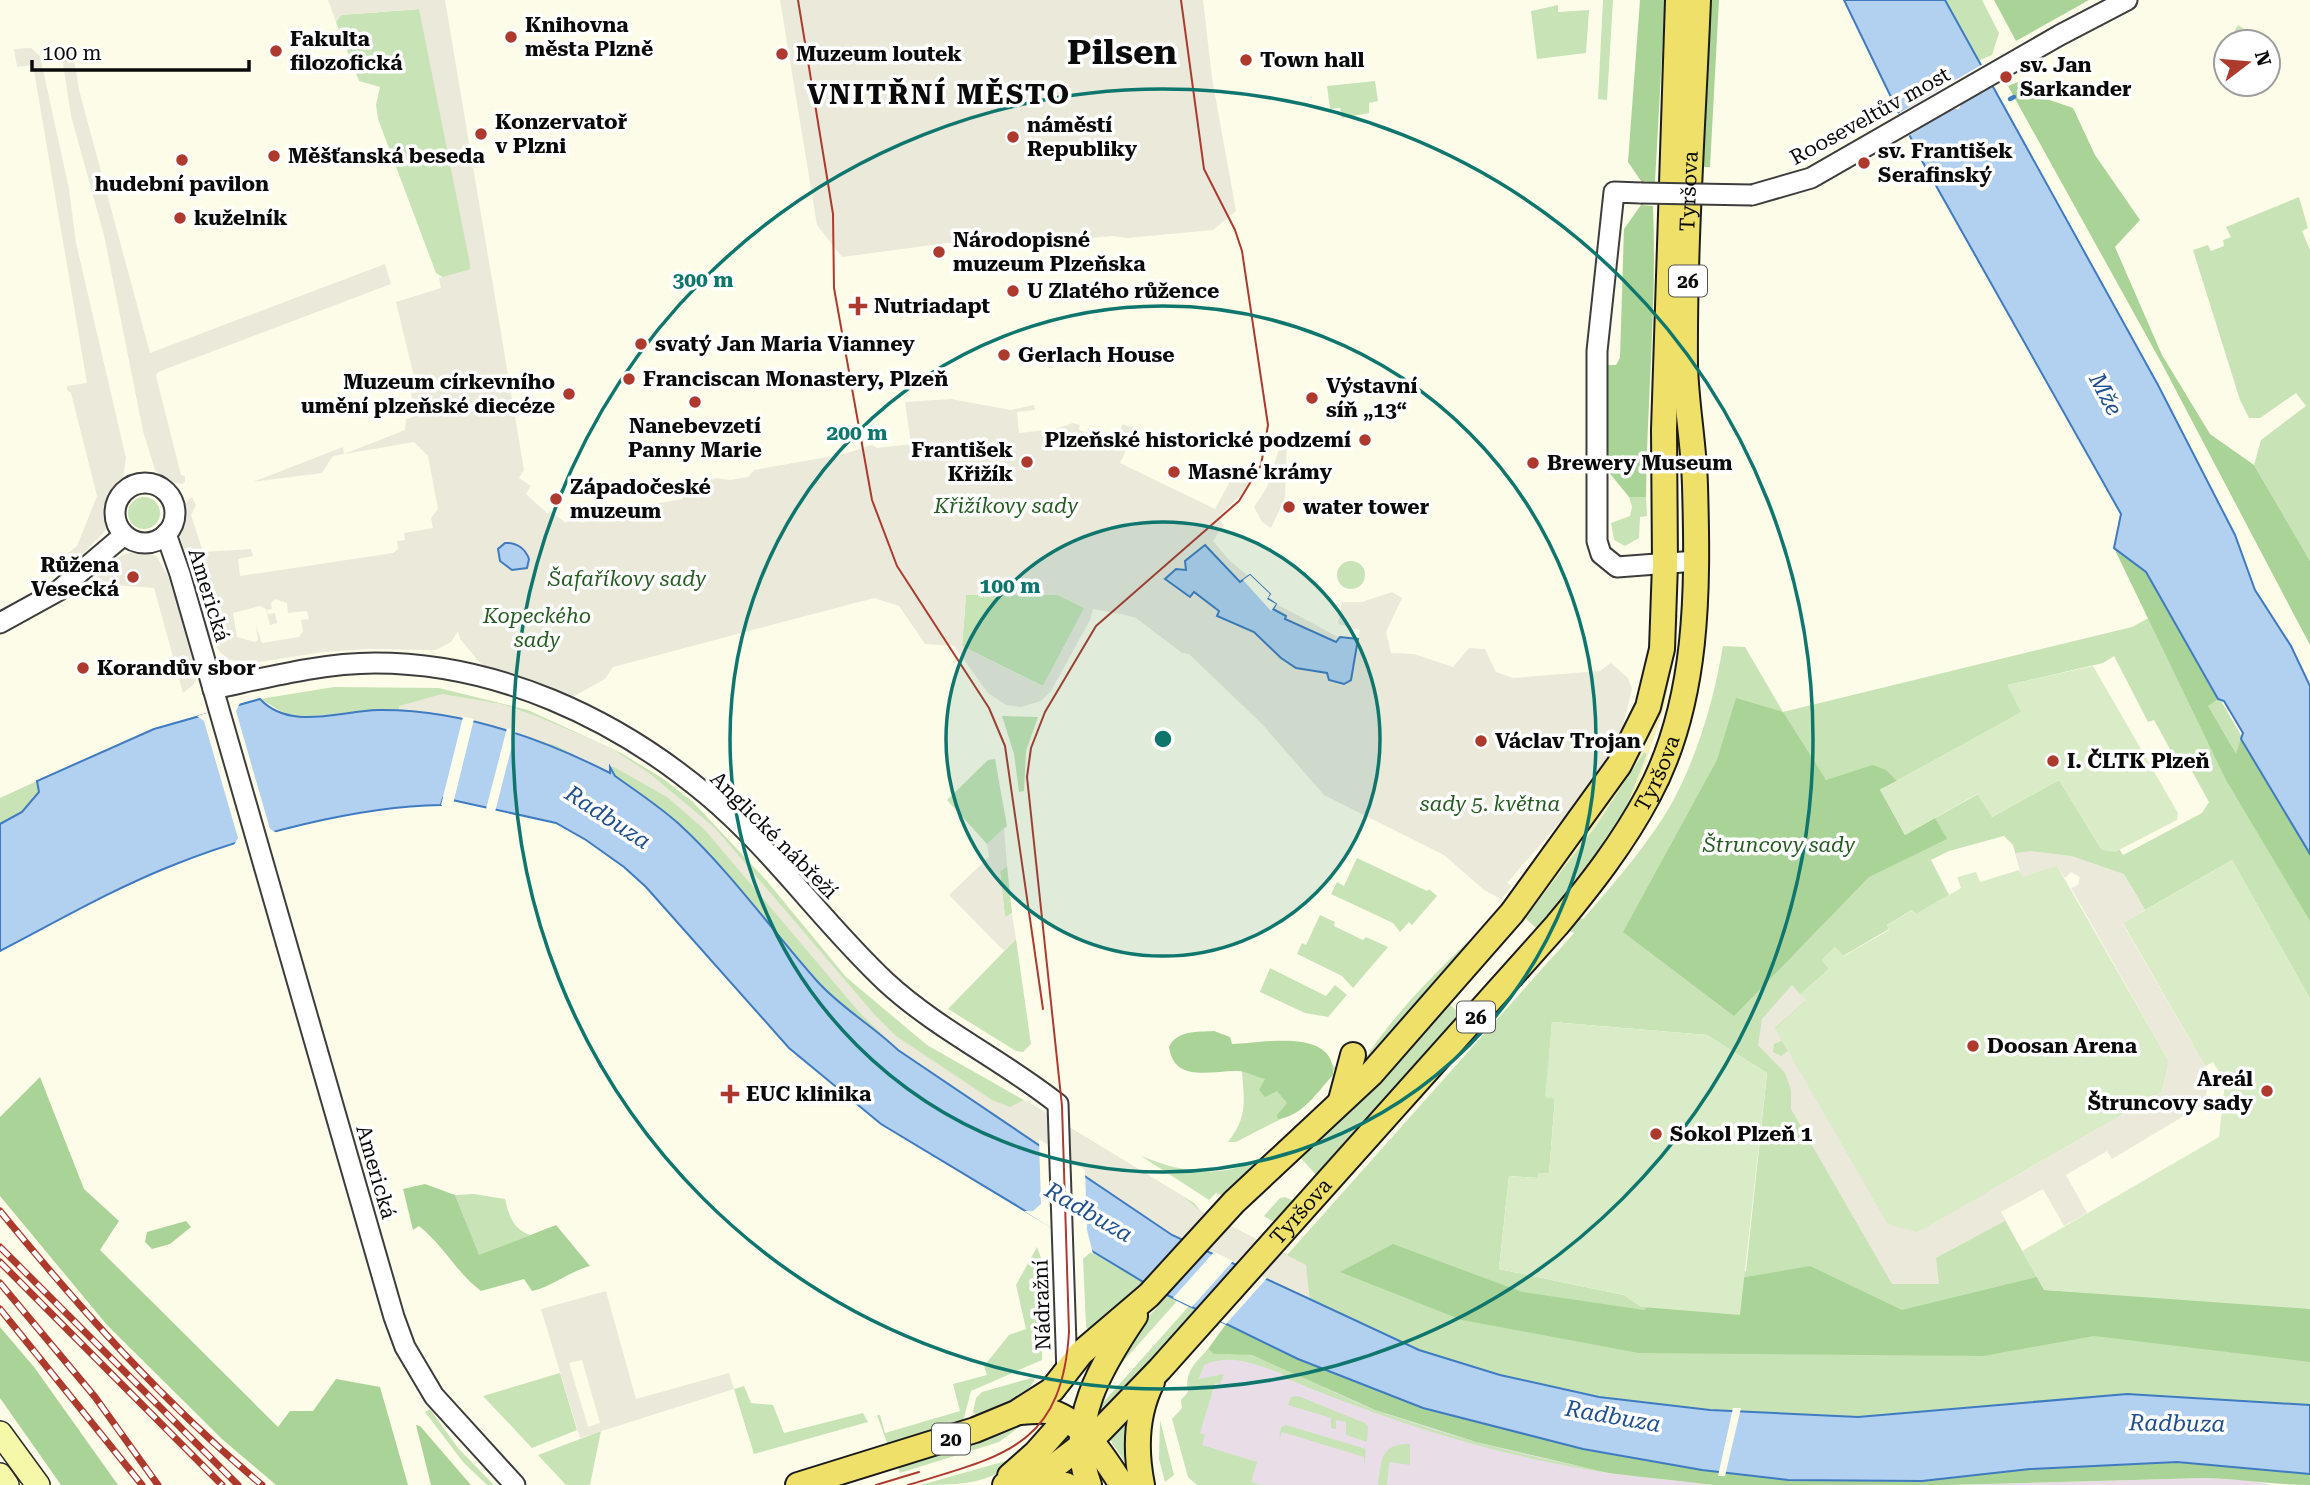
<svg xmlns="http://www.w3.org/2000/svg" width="2310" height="1485" viewBox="0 0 2310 1485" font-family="'Roboto Serif',serif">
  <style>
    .industrial { fill: #e9dee8 }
    .green { fill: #c8e4b6; fill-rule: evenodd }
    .forest { fill: #aad397 }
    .sand { fill: #f5f0b9 }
    .pitch { fill: #daecc7 }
    .plaza { fill: #ebe9da; fill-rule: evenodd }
    .water { fill: #b2d0f0; stroke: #3f7bc1; stroke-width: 2 }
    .pier { fill: #fdfce9 }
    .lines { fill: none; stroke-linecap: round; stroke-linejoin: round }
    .stream { stroke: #3f7bc1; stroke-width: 4.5 }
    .tertiary-casing { stroke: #3d3d3d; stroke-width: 23 }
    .secondary-casing { stroke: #2c2c2c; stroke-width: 26 }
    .primary-casing { stroke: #1b1b1b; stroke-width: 28 }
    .tertiary { stroke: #fff; stroke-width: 19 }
    .secondary { stroke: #f6f8a9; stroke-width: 23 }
    .primary { stroke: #eee069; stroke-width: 24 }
    .tram { stroke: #ae3a2e; stroke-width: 2 }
    .rail-casing { stroke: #ae3a2e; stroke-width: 7 }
    .rail { stroke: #fff; stroke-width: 4.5; stroke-dasharray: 13; stroke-linecap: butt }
    .tertiary-bridge-casing { stroke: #3d3d3d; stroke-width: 23; stroke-linecap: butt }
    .tertiary-bridge { stroke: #fff; stroke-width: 19 }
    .ring { fill: none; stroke: #0f766e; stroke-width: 3.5 }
    .poi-dot { fill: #ae3a2e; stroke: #fff; stroke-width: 2.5 }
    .labels { text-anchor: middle; stroke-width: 7; stroke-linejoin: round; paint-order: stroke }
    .shield { fill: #fff; stroke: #545454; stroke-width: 2 }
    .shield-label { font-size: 19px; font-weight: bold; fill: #0a0a0a }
    .poi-label { font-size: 21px; font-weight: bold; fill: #0a0a0a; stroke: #fff; text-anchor: start }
    .street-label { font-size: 21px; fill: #0a0a0a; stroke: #fff }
    .park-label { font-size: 21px; font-style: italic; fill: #255b21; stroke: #fff }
    .water-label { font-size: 23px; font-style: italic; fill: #1f4f91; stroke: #fff }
    .district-label { font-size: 28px; font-weight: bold; letter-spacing: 2px; fill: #0a0a0a; stroke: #fff }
    .town-label { font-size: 35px; font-weight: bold; fill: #0a0a0a; stroke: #fff }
    .centre { fill: #0f766e; stroke: #fff; stroke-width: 3.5 }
    .ring-label { font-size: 21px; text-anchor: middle; font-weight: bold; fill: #0f766e; stroke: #fff; stroke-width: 7; stroke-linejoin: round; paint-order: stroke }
  </style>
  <rect width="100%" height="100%" fill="#fdfce9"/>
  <g class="industrial">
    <path d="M1252 1355 1375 1410 1476 1442 1609 1473 1714 1485H1197L1188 1477 1187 1414 1181 1404 1183 1397 1195 1392 1205 1360Z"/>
    <path d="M2206 1478 2249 1480 2272 1485H1946Z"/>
  </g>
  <g class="green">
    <path d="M1603 0H1613L1607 100 1598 99Z"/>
    <path d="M1945 0H1982L1999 33 1992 55 1978 61Z"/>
    <path d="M1558 5V12L1589 10 1586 53 1537 59 1531 11Z"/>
    <path d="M420 9 469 255 471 270 444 278 436 273 378 119 376 105 380 87 359 81 336 22 341 15Z"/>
    <path d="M2238 25 2264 42H2236L2230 39Z"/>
    <path d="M1375 81 1378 101 1369 103V113L1342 118 1340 108 1330 109 1327 86Z"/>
    <path d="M2299 197 2308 228 2302 231 2310 250V561L2254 465 2261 440 2306 406 2296 393 2260 418H2249L2240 400 2193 250 2208 245 2211 251 2224 246 2223 240 2231 237 2226 227Z"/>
    <circle cx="144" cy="513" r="16"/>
    <path d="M1629 497H1646L1647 516 1640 517 1639 538 1625 546 1614 540 1611 523 1630 516 1632 507Z"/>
    <circle cx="1351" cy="575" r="14"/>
    <path d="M966 595H1058L1085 608 1043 686 962 646Z"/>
    <path d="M2167 608 2310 854V999L2232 860 2145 910 2131 886 2057 866 2022 877 2013 845 2004 836 1949 851 1931 860 1949 895 1915 915 1912 910 1887 925 1889 929 1843 956 1835 947 1829 969 1801 994 1918 1232 1989 1191 2044 1290 2310 1309V1405L2127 1394 1858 1417 1710 1410 1599 1397 1500 1375 1419 1350 1172 1236 860 1020 819 983 710 855 678 823 614 776 406 711 291 717 260 699 334 687 439 688 528 710 621 753 662 778 693 802 766 880 846 977 927 1045 1031 1104 1194 1203 1201 1211 1287 1255 1574 933 1568 930 1577 917 1583 919C1612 886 1654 837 1674 799 1699 751 1714 699 1723 646L1745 647 1783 712 2132 627ZM2114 656 2148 722 2154 720 2175 758 2183 755 2209 802 2202 813 2123 855 2120 850H2102L2059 780 1992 817 1978 794 1905 835 1880 790 2022 712 2008 685 2103 663ZM1552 1022 1707 1035 1767 1073 1746 1271 1642 1307 1624 1295 1499 1269 1509 1176 1538 1178V1173L1549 1174 1555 1098 1546 1097Z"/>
    <path d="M1002 716 1038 717 1026 751 1024 791 1019 792 1014 754Z"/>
    <path d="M1644 752 1647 754 1627 806 1606 840 1537 929 1525 918 1595 827Z"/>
    <path d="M995 759 1007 826 987 844 947 800 988 760Z"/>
    <path d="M37 781 39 792 22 812 0 824V798Z"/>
    <path d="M1357 858 1427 891 1429 889 1437 896 1412 925 1409 922 1400 932 1393 923 1331 894 1337 882 1344 886Z"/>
    <path d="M1007 866 1012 913 1005 918 1000 871Z"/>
    <path d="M1503 911 1353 1081C1379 1025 1455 951 1503 911Z"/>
    <path d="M1320 915 1335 922 1334 926 1363 940 1366 937 1388 947 1353 988 1342 976 1297 954 1302 943 1306 945Z"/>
    <path d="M1016 939 1031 1044 1023 1052 1016 1051 948 1009Z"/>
    <path d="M1270 968 1326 996 1335 985 1347 995 1328 1017 1305 1013 1260 992Z"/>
    <path d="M1446 1001 1462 1016 1318 1177 1300 1157Z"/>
    <path d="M1331 1063 1336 1068 1283 1118 1236 1142H1228C1248 1117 1244 1101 1242 1071Z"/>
    <path d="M1266 1154 1268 1156 1222 1195 1216 1193 1209 1200 1141 1156C1183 1173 1227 1181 1266 1154Z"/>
    <path d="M474 1194 505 1199C509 1216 513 1229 530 1235L479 1256 455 1195Z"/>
    <path d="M1285 1197 1294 1201 1277 1224 1264 1216 1280 1198Z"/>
    <path d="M1037 1247 1043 1263 1042 1360 971 1391 962 1425 896 1447 887 1443 877 1415H880L885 1433 960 1411 953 1384 987 1375 984 1366 1009 1335 1026 1329 1016 1285Z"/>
    <path d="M1091 1252 1144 1283 1089 1332 1086 1326 1083 1259Z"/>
    <path d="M1168 1295 1178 1300 1110 1376 1141 1325Z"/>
    <path d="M1189 1306 1199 1311 1100 1414 1099 1407Z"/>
    <path d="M1208 1349C1221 1359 1239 1351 1254 1356 1295 1371 1334 1395 1375 1410 1471 1445 1574 1469 1674 1480 1539 1470 1410 1430 1285 1378L1281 1373C1254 1364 1231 1353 1204 1365L1199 1379 1224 1374 1220 1384 1215 1383 1200 1433 1205 1435 1202 1445 1257 1462 1251 1482 1261 1485H1197L1188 1477 1172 1419 1182 1408 1181 1400 1188 1392C1184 1372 1196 1362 1208 1349Z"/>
    <path d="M560 1373 577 1430 532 1448 483 1396Z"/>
    <path d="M1031 1378 1035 1379C1023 1402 999 1407 977 1416L973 1412 976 1398 982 1392Z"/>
    <path d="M744 1386 751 1403 773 1405 784 1433 863 1413 868 1422 754 1454 734 1389Z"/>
    <path d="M1298 1396 1365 1423 1368 1427 1367 1442 1346 1435V1422L1336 1420V1429L1331 1428V1418L1288 1405 1291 1397Z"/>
    <path d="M430 1409 458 1448 494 1485H487L463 1462 425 1412Z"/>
    <path d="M1160 1420 1174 1475 1165 1482 1159 1459Z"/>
    <path d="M1026 1422 999 1442 900 1473 898 1467Z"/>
    <path d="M1122 1424 1128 1426 1124 1461 1109 1438Z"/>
    <path d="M1286 1425 1366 1449 1364 1467V1457L1282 1432 1279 1440 1281 1427Z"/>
    <path d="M601 1431 590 1485H566L538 1455Z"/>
    <path d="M1410 1444V1465L1389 1462 1387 1485H1378C1381 1460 1381 1443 1410 1444Z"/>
    <path d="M1016 1458C995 1485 953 1485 921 1485Z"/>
  </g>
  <g class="forest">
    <path d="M1640 0H1665L1655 182 1641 181 1628 162Z"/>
    <path d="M1702 0H1719L1710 167H1693Z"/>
    <path d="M1994 0H2089L2016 41Z"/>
    <path d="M2028 78 2044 98 2073 108 2095 155 2140 220 2115 247 2162 355 2210 434 2254 465 2310 561V645L2161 362 2008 86Z"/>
    <path d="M1641 205 1653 206C1657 303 1647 400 1646 497H1629L1603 465 1605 365H1616L1620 358 1624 229Z"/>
    <path d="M2114 548 2146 572 2218 699 2208 706 2236 754 2241 739 2310 854V921L2226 780Z"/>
    <path d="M1736 698 1783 712 1826 780 1873 765 1886 770 1897 781 1880 789 1905 835 1935 818 1947 839 1869 877 1734 1016 1623 932 1717 760Z"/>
    <path d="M1214 1031 1230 1037 1232 1044C1262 1043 1336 1027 1333 1075 1317 1092 1303 1116 1278 1119L1277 1115 1287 1103 1277 1091 1265 1097 1259 1090 1265 1079C1256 1077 1246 1071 1238 1071 1213 1070 1174 1084 1169 1047 1177 1030 1197 1032 1214 1031Z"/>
    <path d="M40 1077 84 1189 119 1221 100 1250 278 1427 290 1411H313L336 1379 380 1387 408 1485H276L222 1439 107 1325 0 1196V1117Z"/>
    <path d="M425 1184 455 1195 479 1255 556 1225 590 1266C568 1272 554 1286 532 1291L524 1279 481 1291C456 1272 444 1246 419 1226L413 1230 403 1189Z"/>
    <path d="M186 1221 191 1227 170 1244 152 1249 145 1242 147 1232Z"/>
    <path d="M1393 1244 1522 1292 1644 1310 1665 1291 1810 1266 1902 1310 2037 1277 2044 1290 2298 1306 2310 1309V1362L2094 1336 1983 1356 1639 1353 1462 1320 1340 1272Z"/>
    <path d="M1226 1324 1298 1359 1423 1408 1583 1449 1702 1470 1788 1480 1922 1481 2030 1469 2177 1462 2298 1472 2310 1474V1485C2275 1485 2241 1479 2206 1478L1946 1485H1714L1609 1473 1476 1442 1375 1410 1252 1355 1214 1354 1208 1349Z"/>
    <path d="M0 1327 34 1367 118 1485H61L0 1398Z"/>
    <path d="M416 1425 420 1426 471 1485H431Z"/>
  </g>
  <path class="sand" d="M1673 615H1679L1666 702 1629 811 1617 834 1539 931 1537 929 1606 840 1627 806 1647 754 1644 752 1595 827 1525 918 1522 915 1605 804Z"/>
  <g class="pitch">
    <path d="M2093 666 2178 813 2177 820 2115 852 2102 850 2059 780 1992 817 1977 794 1905 835 1880 790 2021 712 2007 685Z"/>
    <path d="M2232 860 2310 999V1309L2044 1290 2022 1251 2219 1137 2225 1082 2213 1062 2205 1066 2123 923Z"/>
    <path d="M2057 866 2169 1061 2162 1092 1918 1232 1888 1224 1775 1029 1805 1001 1800 994 1829 969 1821 960 1835 947 1844 956 1889 930 1887 925 1913 910 1916 914 1961 888 1957 877 1976 872 1980 882 2019 870 2022 876Z"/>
    <path d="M1552 1022 1707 1035 1767 1073 1740 1315 1642 1307 1624 1295 1499 1269 1509 1176 1537 1178 1538 1173H1549L1555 1099 1545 1097Z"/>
  </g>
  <g class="plaza">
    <path d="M328 0H445L524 470 519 478 531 486 526 494 548 514 550 511 566 523 572 515 583 523 589 515 683 499V493L691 487 716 478 730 480 748 477 754 470 844 454 872 445 877 448 911 444 905 402 951 399 1011 410 1034 405 1035 410 1017 412 1019 433 1055 429 1073 423 1080 425 1079 430 1107 439 1109 435 1116 437 1123 424 1136 429 1120 463 1215 509 1235 472 1248 469 1252 461V478L1240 496 1219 516 1223 526 1213 541 1230 561 1270 594 1267 599 1338 637 1358 639 1360 630 1338 624 1342 602H1362L1392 592 1402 598 1386 632 1391 653 1414 654 1453 667 1469 648 1485 649 1496 672 1513 678 1600 671 1611 663 1628 678 1632 689 1618 747 1592 785 1507 883 1512 886 1501 899 1484 890 1444 855 1324 795 1262 724 1189 654 1182 653 1136 618 1121 614 1093 609 1090 620 1051 691 1041 701 1021 707 1006 705 988 693 954 646 925 644 899 606 874 598 613 667 605 679 569 699 487 671 460 639 458 631 451 642 436 650 368 649 323 652 252 663 230 660 221 653 208 636 179 533V518L188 500 192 497 196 505 191 515 203 552 251 549 253 556 238 559 240 576 393 553 398 549 397 541 405 540 404 533 433 528 431 518 438 509 428 456 414 442 333 456 322 473 253 482 343 447 344 454 405 430 406 419 413 417 411 387 415 381 396 302 441 288 439 278 471 269 419 9 341 15 336 22ZM966 595H1058L1084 608 1043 686 962 646ZM275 599 287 603 288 613 307 611 309 619 301 620 303 631 299 637 262 643 256 626 258 640 255 642 237 637 233 613 260 606 266 609 270 625 277 623 275 613 268 614 267 610 272 609 271 603Z"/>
    <path d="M780 0H1203L1212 78 1236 211 1213 230 1127 238 1113 236 1043 242 947 243 842 257 817 225Z"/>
    <path d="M72 47 79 90 150 353 385 264 391 284 158 372 156 376 181 475 185 476V482L182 484 165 481 155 470 143 431 104 235 71 116 61 50Z"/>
    <path d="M31 48 40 56 69 189 76 243 126 458 123 477 108 501 105 531 72 565 66 555 77 546 97 496 71 393 67 390V386L87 383 33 65 17 67 14 49Z"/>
    <path d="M1287 441 1285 498 1271 528 1262 522 1254 507 1267 487 1280 446Z"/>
    <path d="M138 550 156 556 171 581 197 677 193 685 183 693 154 588 113 585 88 592 93 581 120 556Z"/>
    <path d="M442 694 502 704 536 716 609 747 649 773 715 828 874 1014 896 1036 992 1100 1010 1107 1024 1100 1181 1195 1201 1211 1306 1265 1310 1302 1172 1236 898 1050 859 1012 705 830 667 797 614 767H610L611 774 557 746 484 725 435 714 399 711V706Z"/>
    <path d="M1004 828 1007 866 1000 872 1005 917 1012 913 1016 939 1004 951 949 895 989 857 987 844Z"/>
    <path d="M2030 851 2072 856 2124 874 2145 910 2123 924 2210 1075 2204 1104 2112 1159 2107 1151 2066 1175 2087 1213 2064 1226 2043 1189 2001 1212 2005 1221 1936 1258 1939 1284H1892L1791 1109V1090L1785 1073 1758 1045 1762 1019 1792 985 1806 1000 1775 1028 1782 1041 1774 1044 1773 1052 1781 1056 1788 1051 1888 1224 1918 1232 2162 1092 2169 1061 2071 888 2078 885 2080 877 2071 872 2065 878 2057 866 2022 877 2015 853Z"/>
    <path d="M606 1291 636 1399 729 1373 734 1389 580 1438 541 1309ZM582 1360 600 1423 588 1427 569 1363Z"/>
  </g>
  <g class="water">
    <path d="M1844 0H1945L2158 385 2235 535 2255 590 2291 646 2310 686V854L2241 739 2243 733 2224 701 2218 699 2146 572 2114 548 2121 514 1921 159Z"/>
    <path d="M505 543C516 542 525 548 529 559L527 568 512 570 500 561 498 549Z"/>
    <path d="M1205 545 1240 582 1250 575 1270 594 1267 598 1276 604 1273 609 1286 616 1285 619 1336 642 1340 637 1358 639 1351 680 1344 684 1329 680 1327 673 1296 668 1281 658 1254 632 1217 616 1219 611 1194 592 1190 597 1165 579 1176 569 1186 570 1185 561Z"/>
    <path d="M260 699C290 731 339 711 378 710 459 709 539 737 610 773V767L615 776C636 791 659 806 679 824 730 871 771 929 817 981 841 1008 872 1025 898 1050L1172 1235 1419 1350 1500 1375 1599 1397 1710 1410 1858 1417 2127 1394 2310 1405V1474L2177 1462 2030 1469 1922 1481 1788 1480 1702 1470 1583 1449 1423 1408 1298 1359 1155 1289 881 1124 789 1048 646 887 624 867 586 840 556 823 443 798 441 805C359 806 247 835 171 866 113 889 56 922 0 951V824L22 812 39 792 37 781 154 729Z"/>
  </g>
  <g class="pier">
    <path d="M1983 64 1994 84 1961 104 1959 109H1951L1907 137 1896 115 1940 89 1944 83H1950Z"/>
    <path d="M1250 575 1270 594 1267 599 1276 604 1271 611 1243 580Z"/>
    <path d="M240 703 236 711 270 829 277 833 234 845 238 838 204 721 197 716Z"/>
    <path d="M460 716 474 719 453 804 445 802 444 806 441 805 463 717Z"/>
    <path d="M507 728 516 730 495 812 486 809Z"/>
    <path d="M1039 1139 1085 1170 1087 1230 1093 1254 1024 1211H1033L1041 1204Z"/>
    <path d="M1214 1252 1233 1261 1192 1307 1173 1298Z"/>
    <path d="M1238 1263 1267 1278 1226 1324 1197 1310Z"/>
    <path d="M1733 1408H1741L1725 1476H1718Z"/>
  </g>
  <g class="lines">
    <path class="stream" d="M2010 99 2014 97"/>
    <g class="tertiary-casing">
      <g id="tertiary">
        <path d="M1641 193 1614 192 1597 351V541L1601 554 1617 567 1696 561"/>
        <path d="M1752 195 1811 178 2060 35 2127 0"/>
        <circle cx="145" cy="513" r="30"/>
        <path d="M166 534 180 574 394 1317 405 1347 434 1396 515 1485"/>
        <path d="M0 623 58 591 124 535"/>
        <path d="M213 689C265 678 321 663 375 663 496 663 614 717 707 795 773 850 823 923 886 982 938 1030 1003 1060 1058 1104L1067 1374"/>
      </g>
    </g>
    <g class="secondary-casing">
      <g id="secondary">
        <path d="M0 1433 38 1485"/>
        <path d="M0 1475 7 1485"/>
      </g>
    </g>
    <g class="primary-casing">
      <g id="primary">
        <path d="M1341 1100 1353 1055"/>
        <path d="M1019 1412C1028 1412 1038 1410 1047 1411 1081 1418 1105 1459 1122 1485"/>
        <path d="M1010 1476 1036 1453 1066 1419"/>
        <path d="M798 1485 975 1430 1016 1413 1052 1390 1081 1353 1149 1295 1234 1202 1371 1074 1512 913 1619 765 1648 707 1662 649 1665 564 1664 430 1678 0"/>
        <path id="s1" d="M1005 1485 1056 1465 1099 1432 1160 1369 1557 925C1591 884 1623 843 1648 796 1699 702 1698 589 1695 486 1694 445 1686 405 1685 365 1684 243 1693 121 1698 0"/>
        <path d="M1026 1485H1066"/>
        <path d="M1089 1485C1066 1423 1101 1366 1135 1316"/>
        <path d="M1142 1485C1135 1450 1136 1414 1152 1382"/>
      </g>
    </g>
    <use href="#tertiary" class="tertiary"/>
    <use href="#secondary" class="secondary"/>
    <use href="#primary" class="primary"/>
    <g class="tram">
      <path d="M798 0 833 214 834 288 872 500 897 566 989 708 1005 746 1043 1009"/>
      <path d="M876 1485 919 1472"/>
      <path d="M908 1485C1003 1456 1062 1447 1069 1332L1062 1106 1027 777 1031 748 1045 712 1096 626 1239 501 1261 465 1268 425 1242 251 1235 230 1204 169 1181 0"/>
    </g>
    <g class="rail-casing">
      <g id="rail">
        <path d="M0 1211C81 1310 164 1403 262 1485"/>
        <path d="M0 1247 238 1485"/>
        <path d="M0 1262 222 1485"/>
        <path d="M0 1283 95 1397 158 1485"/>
        <path d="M0 1309 142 1485"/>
      </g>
    </g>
    <use href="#rail" class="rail"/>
    <g class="tertiary-bridge-casing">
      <path id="tertiary-bridge" d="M1641 193 1752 195"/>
    </g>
    <use href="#tertiary-bridge" class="tertiary-bridge"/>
  </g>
  <circle cx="1163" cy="739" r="217" fill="#0f766e" fill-opacity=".12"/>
  <g class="ring">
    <circle cx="1163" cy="739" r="217"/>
    <circle cx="1163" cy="739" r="433"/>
    <circle cx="1163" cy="739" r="650"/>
  </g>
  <g class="poi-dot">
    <circle cx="511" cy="37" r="7"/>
    <circle cx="276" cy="51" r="7"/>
    <circle cx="782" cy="54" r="7"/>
    <circle cx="1246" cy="60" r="7"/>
    <circle cx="2006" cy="77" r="7"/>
    <circle cx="481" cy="134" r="7"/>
    <circle cx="1013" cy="137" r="7"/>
    <circle cx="274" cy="156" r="7"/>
    <circle cx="182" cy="160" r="7"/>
    <circle cx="1864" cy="163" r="7"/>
    <circle cx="180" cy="218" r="7"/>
    <circle cx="939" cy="252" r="7"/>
    <circle cx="1013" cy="291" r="7"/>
    <path d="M854.5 295.5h7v7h7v7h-7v7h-7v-7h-7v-7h7z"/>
    <circle cx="641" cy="344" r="7"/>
    <circle cx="1004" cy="355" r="7"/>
    <circle cx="629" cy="379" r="7"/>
    <circle cx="569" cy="394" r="7"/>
    <circle cx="1312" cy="398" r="7"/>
    <circle cx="695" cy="402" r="7"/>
    <circle cx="1365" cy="440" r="7"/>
    <circle cx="1027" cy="462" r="7"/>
    <circle cx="1533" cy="463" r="7"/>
    <circle cx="1174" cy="472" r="7"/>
    <circle cx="556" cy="499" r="7"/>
    <circle cx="1289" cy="507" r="7"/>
    <circle cx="133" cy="577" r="7"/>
    <circle cx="83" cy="668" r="7"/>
    <circle cx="1481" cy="741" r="7"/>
    <circle cx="2053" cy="761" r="7"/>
    <circle cx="1973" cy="1046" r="7"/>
    <circle cx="2267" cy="1091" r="7"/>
    <path d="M726.5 1083.5h7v7h7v7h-7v7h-7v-7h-7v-7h7z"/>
    <circle cx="1656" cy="1134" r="7"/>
  </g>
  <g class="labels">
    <g class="shield">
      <rect x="1669" y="265.5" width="38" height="31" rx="5"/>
      <rect x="1457" y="1001.5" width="38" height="31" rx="5"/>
      <rect x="932" y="1423.5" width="38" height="31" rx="5"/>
    </g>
    <g class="shield-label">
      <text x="1688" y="288">26</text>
      <text x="1476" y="1024">26</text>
      <text x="951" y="1446">20</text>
    </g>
    <g class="poi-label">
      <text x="525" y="32">Knihovna<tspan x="525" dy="24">města Plzně</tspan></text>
      <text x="290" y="46">Fakulta<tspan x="290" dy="24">filozofická</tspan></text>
      <text x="796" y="61">Muzeum loutek</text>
      <text x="1260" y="67">Town hall</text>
      <text x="2020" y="72">sv. Jan<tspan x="2020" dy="24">Sarkander</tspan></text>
      <text x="495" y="129">Konzervatoř<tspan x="495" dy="24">v Plzni</tspan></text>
      <text x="1027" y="132">náměstí<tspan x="1027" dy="24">Republiky</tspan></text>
      <text x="1878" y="158">sv. František<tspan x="1878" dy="24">Serafinský</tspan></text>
      <text x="288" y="163">Měšťanská beseda</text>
      <text x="182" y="191" text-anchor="middle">hudební pavilon</text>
      <text x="194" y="225">kuželník</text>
      <text x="953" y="247">Národopisné<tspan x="953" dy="24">muzeum Plzeňska</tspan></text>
      <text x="1027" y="298">U Zlatého růžence</text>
      <text x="874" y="313">Nutriadapt</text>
      <text x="655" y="351">svatý Jan Maria Vianney</text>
      <text x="1018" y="362">Gerlach House</text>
      <text x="643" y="386">Franciscan Monastery, Plzeň</text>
      <text x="555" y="389" text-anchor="end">Muzeum církevního<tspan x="555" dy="24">umění plzeňské diecéze</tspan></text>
      <text x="1326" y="393">Výstavní<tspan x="1326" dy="24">síň „13“</tspan></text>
      <text x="695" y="433" text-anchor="middle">Nanebevzetí<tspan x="695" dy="24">Panny Marie</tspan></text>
      <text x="1351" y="447" text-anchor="end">Plzeňské historické podzemí</text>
      <text x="1013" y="457" text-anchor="end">František<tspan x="1013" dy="24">Křižík</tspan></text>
      <text x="1547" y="470">Brewery Museum</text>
      <text x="1188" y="479">Masné krámy</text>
      <text x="570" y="494">Západočeské<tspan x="570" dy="24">muzeum</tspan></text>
      <text x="1303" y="514">water tower</text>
      <text x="119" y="572" text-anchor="end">Růžena<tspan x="119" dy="24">Vesecká</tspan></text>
      <text x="97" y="675">Korandův sbor</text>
      <text x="1495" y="748">Václav Trojan</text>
      <text x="2067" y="768">I. ČLTK Plzeň</text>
      <text x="1987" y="1053">Doosan Arena</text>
      <text x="2253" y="1086" text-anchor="end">Areál<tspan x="2253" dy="24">Štruncovy sady</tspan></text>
      <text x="746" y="1101">EUC klinika</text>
      <text x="1670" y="1141">Sokol Plzeň 1</text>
    </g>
    <g class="street-label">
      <text transform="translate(1870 116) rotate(-29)" y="7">Rooseveltův most</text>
      <text dy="7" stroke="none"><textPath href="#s1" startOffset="1563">Tyršova</textPath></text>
      <text transform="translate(209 595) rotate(73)" y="7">Americká</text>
      <text dy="7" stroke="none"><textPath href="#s1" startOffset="975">Tyršova</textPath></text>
      <text transform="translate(774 835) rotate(45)" y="7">Anglické nábřeží</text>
      <text transform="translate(376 1172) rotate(74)" y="7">Americká</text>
      <text dy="7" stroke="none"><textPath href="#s1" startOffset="408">Tyršova</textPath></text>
      <text transform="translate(1042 1305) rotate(-92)" y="7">Nádražní</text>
    </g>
    <g class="park-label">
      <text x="1006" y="513">Křižíkovy sady</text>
      <text x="627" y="586">Šafaříkovy sady</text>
      <text x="537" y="623">Kopeckého<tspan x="537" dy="24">sady</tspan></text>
      <text x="1490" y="811">sady 5. května</text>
      <text x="1779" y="852">Štruncovy sady</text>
    </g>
    <g class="water-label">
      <text transform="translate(2106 394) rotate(62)" y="8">Mže</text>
      <text transform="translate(608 817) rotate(33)" y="8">Radbuza</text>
      <text transform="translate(1089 1212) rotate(30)" y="8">Radbuza</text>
      <text transform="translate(1613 1416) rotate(10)" y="8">Radbuza</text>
      <text transform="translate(2177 1423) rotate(1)" y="8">Radbuza</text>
    </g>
    <g class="district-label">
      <text x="939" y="104">VNITŘNÍ MĚSTO</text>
    </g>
    <g class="town-label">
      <text x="1122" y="64">Pilsen</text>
    </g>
  </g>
  <circle cx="1163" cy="739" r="10" class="centre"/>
  <g class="ring-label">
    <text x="703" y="287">300 m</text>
    <text x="857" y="440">200 m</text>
    <text x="1010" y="593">100 m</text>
  </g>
  <g transform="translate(2247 63) rotate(74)"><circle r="33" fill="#ffffff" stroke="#9d9d9d" stroke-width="2"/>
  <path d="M0-5L12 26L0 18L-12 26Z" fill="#ae3a2e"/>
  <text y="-10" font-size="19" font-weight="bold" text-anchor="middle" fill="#0a0a0a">N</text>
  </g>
  <path d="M32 60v10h217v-10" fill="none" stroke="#0a0a0a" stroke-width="3.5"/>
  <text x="42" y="60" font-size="21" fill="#0a0a0a" stroke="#ffffff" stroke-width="5" paint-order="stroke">100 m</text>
</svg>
